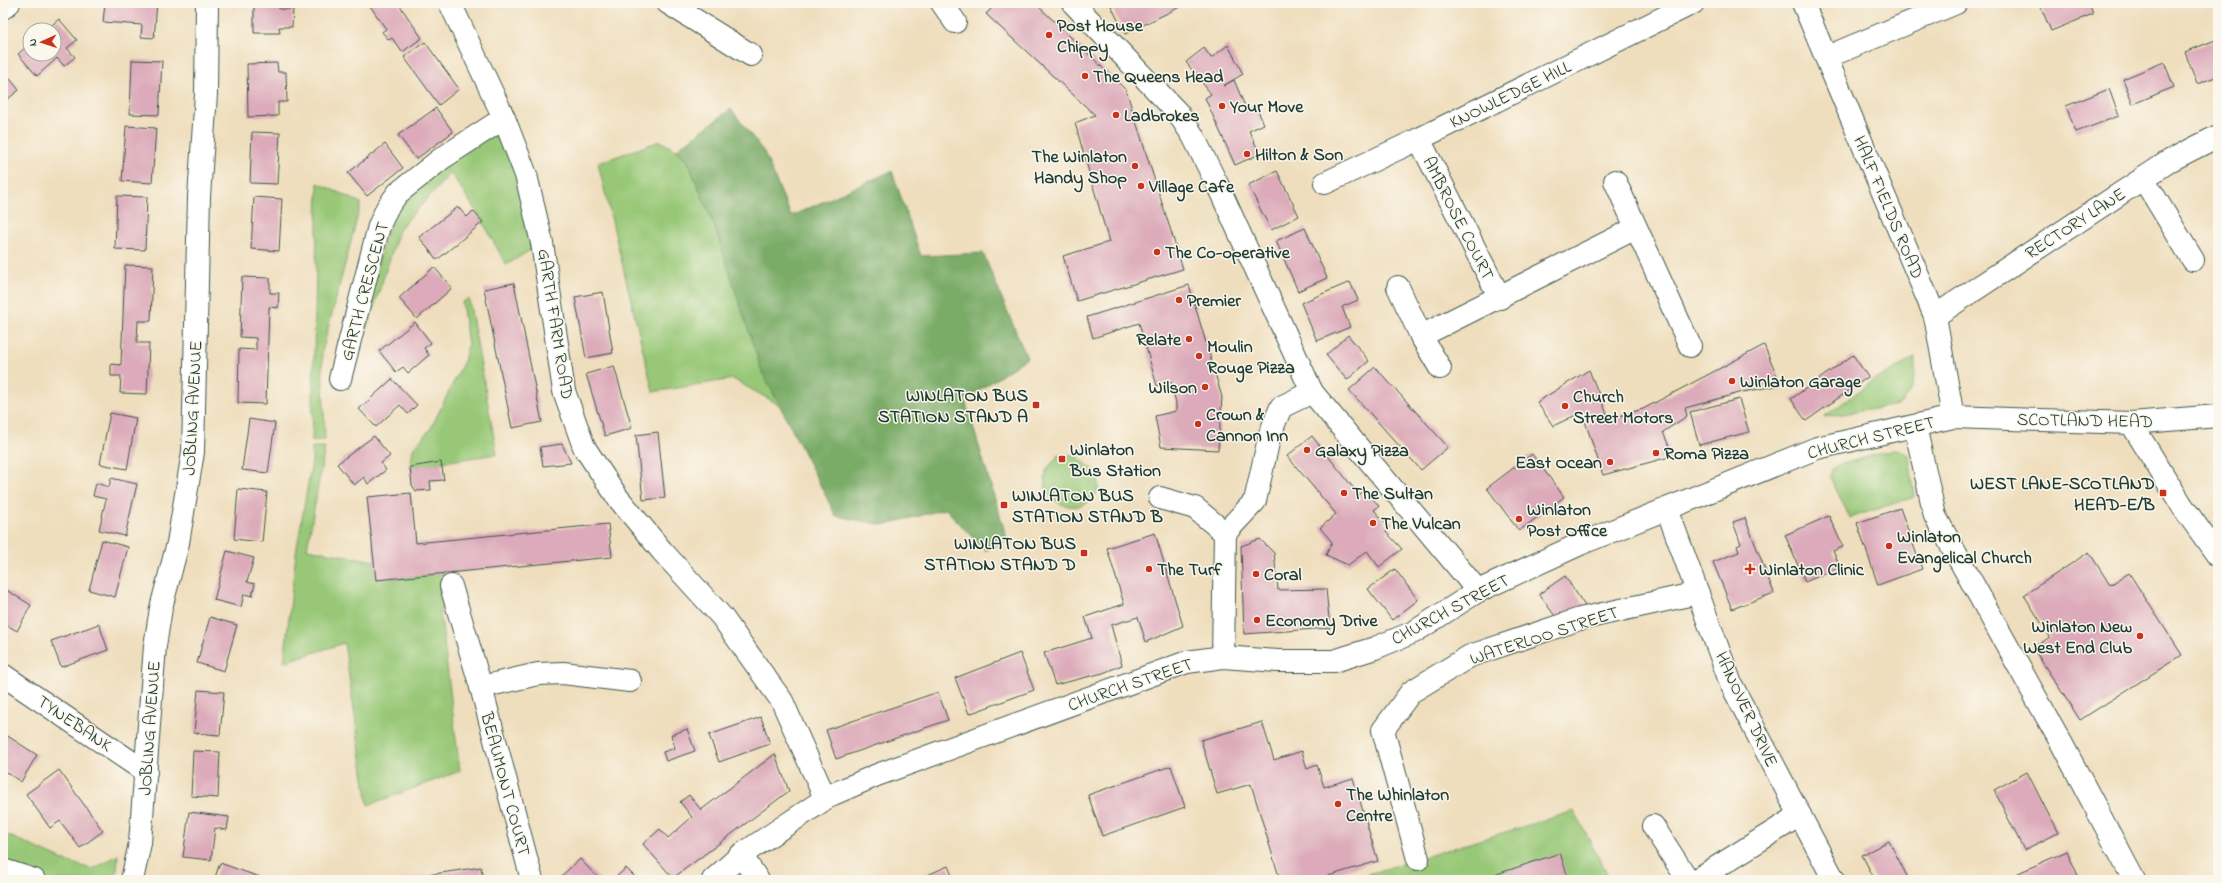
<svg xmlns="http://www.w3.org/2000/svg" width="2221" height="883" viewBox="0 0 2221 883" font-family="'Indie Flower',sans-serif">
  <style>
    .green { fill: #98c877; stroke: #5c8256 }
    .forest { fill: #7aac68; stroke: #4c744e }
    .building { fill: #dcaaba }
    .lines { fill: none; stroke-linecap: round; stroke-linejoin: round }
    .minor-casing { stroke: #3e5549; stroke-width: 24 }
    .minor { stroke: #fff; stroke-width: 22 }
    .poi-dot { fill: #c8321e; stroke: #fbf7ec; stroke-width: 1.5 }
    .labels { text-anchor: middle; stroke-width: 3; stroke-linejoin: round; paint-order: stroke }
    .poi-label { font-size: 18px; font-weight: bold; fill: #1f3d34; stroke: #fbf7ec; text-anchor: start }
    .street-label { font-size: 18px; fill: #1f3d34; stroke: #fbf7ec }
  </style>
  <rect width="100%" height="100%" fill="#fbf7ec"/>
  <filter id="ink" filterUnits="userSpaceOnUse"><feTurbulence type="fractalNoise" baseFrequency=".025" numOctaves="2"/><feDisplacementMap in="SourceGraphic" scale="8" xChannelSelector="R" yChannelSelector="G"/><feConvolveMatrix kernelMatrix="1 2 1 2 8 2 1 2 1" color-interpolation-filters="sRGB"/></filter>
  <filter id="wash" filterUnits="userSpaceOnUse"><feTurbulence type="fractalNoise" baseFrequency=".012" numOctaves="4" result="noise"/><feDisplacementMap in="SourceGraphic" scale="16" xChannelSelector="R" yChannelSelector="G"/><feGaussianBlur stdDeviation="0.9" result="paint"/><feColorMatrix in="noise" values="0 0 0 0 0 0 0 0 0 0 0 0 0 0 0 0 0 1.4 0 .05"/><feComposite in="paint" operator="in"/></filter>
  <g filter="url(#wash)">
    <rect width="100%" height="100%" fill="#efdebd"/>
    <g class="green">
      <path d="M504 118 542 243 506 265 483 222 451 173 400 228 359 352 355 346 391 216 443 165 448 170 441 159Z"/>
      <path d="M660 141 676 150 687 160 714 225 781 406 733 379 653 392 598 163Z"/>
      <path d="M318 183 361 203 322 352 325 440 312 441Z"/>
      <path d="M469 299 497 454 410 467 413 449 431 428 464 361 468 345 462 302Z"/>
      <path d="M1915 358C1915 380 1914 389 1899 405L1824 417 1874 380Z"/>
      <path d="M312 447H325L307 549 374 561 376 580 456 572V601L440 610 460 771 368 805 344 643 284 662 296 553 312 461Z"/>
      <path d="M1897 449 1909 455 1914 497 1850 518 1830 477 1832 469 1838 465Z"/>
      <path d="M1059 455H1075L1099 474C1098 479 1099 486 1098 490 1089 513 1055 511 1046 489 1044 484 1046 475 1046 470Z"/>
      <path d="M1574 811 1610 880H1349Z"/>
      <path d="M3 833 68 862 93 869 118 855 117 871 107 880H34L3 870Z"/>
    </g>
    <path class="forest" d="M731 109 764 152 791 216 892 171 921 256 983 253 1027 358 965 400 1007 539 985 551 946 509 883 525 836 516 761 369 714 225 687 160 676 150Z"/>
    <g id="blocks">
      <g class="building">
        <path d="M105 3H157L154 38 141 37 142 25 103 22Z"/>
        <path d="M254 3H279V9H293L292 27H279L280 33H254Z"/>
        <path d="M368 3H398L422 38 402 52 392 38 389 40 382 32 386 29Z"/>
        <path d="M997 3H1035L1126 90 1183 269 1077 301 1063 256 1109 242 1075 123 1095 115 986 14Z"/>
        <path d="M1117 3H1188L1125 34 1111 6Z"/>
        <path d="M2039 3H2089L2093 14 2051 31Z"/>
        <path d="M59 19 77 40 67 48 75 57 64 66 57 58 37 76 18 54 30 44V54H54V30H46Z"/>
        <path d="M2218 39V76L2197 84 2185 52Z"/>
        <path d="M425 42 459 89 439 105 404 57Z"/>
        <path d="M1228 45 1243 74 1223 86 1234 80 1247 111 1256 107 1264 124 1249 131 1260 154 1235 165 1205 98 1211 94 1186 62 1204 48 1211 58Z"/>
        <path d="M132 60 162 61 159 115 130 114Z"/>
        <path d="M2164 62 2174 87 2133 104 2123 79Z"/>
        <path d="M277 63 278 72H286L287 102H278V116L248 117 247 64Z"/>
        <path d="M3 70 19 90 3 103Z"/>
        <path d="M2109 89 2119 116 2076 132 2066 106Z"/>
        <path d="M436 108 453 132 416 159 398 135Z"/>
        <path d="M126 126 156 128 152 183 122 181Z"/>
        <path d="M252 132 280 133 277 184 250 183Z"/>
        <path d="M385 144 403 168 367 196 348 173Z"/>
        <path d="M1277 171 1299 216 1271 230 1248 185Z"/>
        <path d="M117 196 147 197 145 250 115 249Z"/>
        <path d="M254 197 282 199 279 251 251 249Z"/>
        <path d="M458 207 467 217 473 211 483 222 437 260 419 237Z"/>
        <path d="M1305 228 1327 278 1298 291 1276 241Z"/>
        <path d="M125 265 153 266 151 321H138L137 343H149L147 394 120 393 121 376H111V364L121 365Z"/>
        <path d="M434 267 452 288 417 319 399 298Z"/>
        <path d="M242 277 270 278V293H279L278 308 269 307 266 404 238 403 239 349 256 350V338L240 337Z"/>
        <path d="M1350 282 1358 300 1342 307 1350 327 1317 341 1301 303Z"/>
        <path d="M514 283 542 422 512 428 484 289Z"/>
        <path d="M1189 285 1222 397 1218 450 1161 447 1155 416 1176 411V403L1171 382 1157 386 1139 323 1093 338 1087 317Z"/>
        <path d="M603 292 613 353 586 358 575 297Z"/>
        <path d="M415 322 431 343 424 348 429 355 408 373 403 367 396 372 379 351Z"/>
        <path d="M1348 335 1369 361 1347 380 1326 355Z"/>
        <path d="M1764 345 1781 385 1743 392 1685 408 1687 416 1663 432 1673 456 1603 475 1582 412 1553 426 1537 402 1589 370 1609 419 1643 409Z"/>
        <path d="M1853 355 1868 377 1806 421 1791 399Z"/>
        <path d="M614 366 632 428 605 436 586 374Z"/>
        <path d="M1375 367 1448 447 1421 470 1349 390Z"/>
        <path d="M392 379 417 405 408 414 400 405 376 427 359 409Z"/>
        <path d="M1739 399 1749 432 1699 445 1690 412Z"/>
        <path d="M110 413 136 418 127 469 100 464Z"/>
        <path d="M249 419 275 423 268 473 242 470Z"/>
        <path d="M658 432 665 498 643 500 636 435Z"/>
        <path d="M374 436 390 456 381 463 386 470 368 484 364 477 354 485 337 464Z"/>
        <path d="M1312 436 1359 495 1365 490 1379 506 1374 510 1389 527 1386 532 1402 549 1379 567 1367 551 1348 565 1326 555 1332 542 1320 528 1336 514 1287 456Z"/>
        <path d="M562 444 571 463 543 466 540 447Z"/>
        <path d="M1532 454 1564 497 1519 531 1487 488Z"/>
        <path d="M441 462 444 480 430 481 431 490 416 491 412 485 410 467Z"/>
        <path d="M111 478 137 484 125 536 99 530 106 499 93 496 96 483 109 487Z"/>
        <path d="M238 489 267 492 262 542 234 539Z"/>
        <path d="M411 493 416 543 608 524 612 557 376 580 367 497Z"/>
        <path d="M1900 508 1922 569 1878 585 1857 523Z"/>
        <path d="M1829 516 1843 547 1833 551 1840 567 1805 582 1785 535Z"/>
        <path d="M1745 518 1774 593 1732 609 1713 562 1739 552 1737 546 1741 544 1733 522Z"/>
        <path d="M1155 533 1183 626 1146 642 1138 617 1111 625 1122 665 1103 673 1055 685 1044 653 1092 638 1085 617 1124 604 1107 548Z"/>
        <path d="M1260 539 1274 553 1278 590 1326 589 1330 628 1244 634 1241 546Z"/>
        <path d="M102 540 128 547 115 597 89 590Z"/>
        <path d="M227 551 254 558 247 582 255 584 252 596 244 594 241 607 214 600Z"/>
        <path d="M2089 552 2110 585 2129 573 2182 655 2080 720 2033 648 2050 637 2024 595Z"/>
        <path d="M1395 569 1418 600 1392 620 1368 589Z"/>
        <path d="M1565 576 1585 606 1560 623 1539 594Z"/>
        <path d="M3 588 31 605 17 631 3 623Z"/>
        <path d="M210 617 237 625 224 671 197 663Z"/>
        <path d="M99 624 108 650 61 667 51 641Z"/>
        <path d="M1020 653 1034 690 969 714 955 678Z"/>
        <path d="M198 690 224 692 220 735 194 733Z"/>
        <path d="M938 692 948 720 836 759 826 730Z"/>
        <path d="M761 717 770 744 719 762 709 735Z"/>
        <path d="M1262 722 1274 760 1302 751 1307 769 1317 765 1324 787 1353 778 1378 861 1315 880H1280L1251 784 1217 794 1201 740Z"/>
        <path d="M687 729 695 751 666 761 663 752 675 748 671 735Z"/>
        <path d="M3 733 37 755 21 782 3 770Z"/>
        <path d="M193 751 220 752 218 798 191 796Z"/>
        <path d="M775 754 789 791 673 878 643 844 660 829 668 838 692 817 680 802 689 795 701 810Z"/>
        <path d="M1171 766 1185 807 1102 836 1088 795Z"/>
        <path d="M59 770 103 831 80 848 60 821 50 828 26 794Z"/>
        <path d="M2027 772 2058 833 2024 850 1994 790Z"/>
        <path d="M189 812 229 817 227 830 215 828 211 860 183 857Z"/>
        <path d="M1889 841 1909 880H1875L1862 855Z"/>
        <path d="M2067 851 2080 880H2016L2014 875Z"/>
        <path d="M1560 853 1569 880H1495L1494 875Z"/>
        <path d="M580 859 600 880H557Z"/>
        <path d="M220 863 268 880H214Z"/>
        <path d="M948 866 954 880H916Z"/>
        <path d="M481 867 483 880H401V879Z"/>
        <path d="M626 868 638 880H613Z"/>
      </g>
    </g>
  </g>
  <g filter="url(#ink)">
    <use href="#blocks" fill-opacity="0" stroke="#3e5549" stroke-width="1"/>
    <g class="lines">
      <g class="minor-casing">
        <g id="minor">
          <path d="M450 3 504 118 526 175 542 243 564 391 584 447 618 498 662 551 722 617 774 690 782 701 825 798"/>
          <path d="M668 3 751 55"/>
          <path d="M942 3 955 22"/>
          <path d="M1073 3 1178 113 1193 136 1218 186 1312 392 1478 591"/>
          <path d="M1803 3 1935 316 1953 417"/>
          <path d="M3 8 9 3"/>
          <path d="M1827 57 1956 3"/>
          <path d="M1419 139 1500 298"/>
          <path d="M2143 178 2193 260"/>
          <path d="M1615 181 1690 346"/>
          <path d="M1325 183 1419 139 1693 3"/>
          <path d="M1398 287 1421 336 1440 368"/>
          <path d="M1935 316 2171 160 2218 136"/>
          <path d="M1421 336 1636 228"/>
          <path d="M340 379 379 226 387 208 398 193 441 159 504 118"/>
          <path d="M2131 423 2183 507 2218 556"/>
          <path d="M1915 426 1935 516 2063 746 2134 880"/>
          <path d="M1160 498 1195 508 1225 533"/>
          <path d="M1667 509 1731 684 1834 880"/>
          <path d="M451 586 481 687 532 880"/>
          <path d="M1223 657 1225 533 1255 501 1270 434 1281 407 1312 392"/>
          <path d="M3 675 146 772"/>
          <path d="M481 687 538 674 563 673 630 681"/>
          <path d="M1653 826 1688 880"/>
          <path d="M741 855 758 880"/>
          <path d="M1418 859 1383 730 1411 692 1470 656 1580 619 1698 593"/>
          <path d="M3 870 34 880"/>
          <path d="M132 880 140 843 155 646 161 608 178 543 193 452 199 197 206 94 207 3"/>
          <path d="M713 880 741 855 831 795 877 775 1187 662 1223 657 1278 661H1334L1375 648 1414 632 1478 591 1580 544 1817 448 1953 417 2131 423 2218 416"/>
          <path d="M1696 880 1800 815"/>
        </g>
      </g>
      <use href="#minor" class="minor"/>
    </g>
  </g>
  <g class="poi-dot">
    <circle cx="1049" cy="35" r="4"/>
    <circle cx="1085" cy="76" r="4"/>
    <circle cx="1222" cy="106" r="4"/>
    <circle cx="1116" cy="115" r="4"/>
    <circle cx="1247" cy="154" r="4"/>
    <circle cx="1135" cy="166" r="4"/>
    <circle cx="1141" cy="186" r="4"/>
    <circle cx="1157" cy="252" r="4"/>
    <circle cx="1179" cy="300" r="4"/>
    <circle cx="1189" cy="339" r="4"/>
    <circle cx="1199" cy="356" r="4"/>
    <circle cx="1732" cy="381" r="4"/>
    <circle cx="1205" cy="387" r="4"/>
    <rect x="1032" y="401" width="8" height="8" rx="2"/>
    <circle cx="1565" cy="406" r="4"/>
    <circle cx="1198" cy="424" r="4"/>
    <circle cx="1307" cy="450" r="4"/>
    <circle cx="1656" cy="453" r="4"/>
    <rect x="1058" y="455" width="8" height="8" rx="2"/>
    <circle cx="1610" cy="462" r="4"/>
    <circle cx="1344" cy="493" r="4"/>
    <rect x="2159" y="489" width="8" height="8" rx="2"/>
    <rect x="1000" y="501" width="8" height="8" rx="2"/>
    <circle cx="1519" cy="519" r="4"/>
    <circle cx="1373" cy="523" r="4"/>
    <circle cx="1889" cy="546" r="4"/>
    <rect x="1080" y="549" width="8" height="8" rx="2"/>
    <circle cx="1149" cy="569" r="4"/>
    <path d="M1748 563h4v4h4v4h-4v4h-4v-4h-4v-4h4z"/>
    <circle cx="1256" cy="574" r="4"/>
    <circle cx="1257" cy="620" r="4"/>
    <circle cx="2140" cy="636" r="4"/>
    <circle cx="1338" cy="804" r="4"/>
  </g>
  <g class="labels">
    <g class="poi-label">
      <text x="1057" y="31">Post House<tspan x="1057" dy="21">Chippy</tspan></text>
      <text x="1093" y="82">The Queens Head</text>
      <text x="1230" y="112">Your Move</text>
      <text x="1124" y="121">Ladbrokes</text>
      <text x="1255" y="160">Hilton &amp; Son</text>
      <text x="1127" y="162" text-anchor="end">The Winlaton<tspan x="1127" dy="21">Handy Shop</tspan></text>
      <text x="1149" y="192">Village Cafe</text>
      <text x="1165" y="258">The Co-operative</text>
      <text x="1187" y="306">Premier</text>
      <text x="1181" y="345" text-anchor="end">Relate</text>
      <text x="1207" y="352">Moulin<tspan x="1207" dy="21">Rouge Pizza</tspan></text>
      <text x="1740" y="387">Winlaton Garage</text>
      <text x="1197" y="393" text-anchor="end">Wilson</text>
      <text x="1028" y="401" text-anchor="end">WINLATON BUS<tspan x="1028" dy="21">STATION STAND A</tspan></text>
      <text x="1573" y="402">Church<tspan x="1573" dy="21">Street Motors</tspan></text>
      <text x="1206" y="420">Crown &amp;<tspan x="1206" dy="21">Cannon Inn</tspan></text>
      <text x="1070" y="455">Winlaton<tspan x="1070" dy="21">Bus Station</tspan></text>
      <text x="1315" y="456">Galaxy Pizza</text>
      <text x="1664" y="459">Roma Pizza</text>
      <text x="1602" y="468" text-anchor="end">East Ocean</text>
      <text x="2155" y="489" text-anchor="end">WEST LANE-SCOTLAND<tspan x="2155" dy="21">HEAD-E/B</tspan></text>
      <text x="1352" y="499">The Sultan</text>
      <text x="1012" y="501">WINLATON BUS<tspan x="1012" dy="21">STATION STAND B</tspan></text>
      <text x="1527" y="515">Winlaton<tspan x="1527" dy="21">Post Office</tspan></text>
      <text x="1381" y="529">The Vulcan</text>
      <text x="1897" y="542">Winlaton<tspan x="1897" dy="21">Evangelical Church</tspan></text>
      <text x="1076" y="549" text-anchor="end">WINLATON BUS<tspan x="1076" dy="21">STATION STAND D</tspan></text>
      <text x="1157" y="575">The Turf</text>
      <text x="1759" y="575">Winlaton Clinic</text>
      <text x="1264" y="580">Coral</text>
      <text x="1265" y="626">Economy Drive</text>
      <text x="2132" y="632" text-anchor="end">Winlaton New<tspan x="2132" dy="21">West End Club</tspan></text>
      <text x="1346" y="800">The Whinlaton<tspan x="1346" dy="21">Centre</tspan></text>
    </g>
    <g class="street-label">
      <text transform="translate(1510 94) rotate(-26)" y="6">KNOWLEDGE HILL</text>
      <text transform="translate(1889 207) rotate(67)" y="6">HALF FIELDS ROAD</text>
      <text transform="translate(1459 218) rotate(63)" y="6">AMBROSE COURT</text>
      <text transform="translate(2075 223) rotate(-33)" y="6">RECTORY LANE</text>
      <text transform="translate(364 291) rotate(-75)" y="6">GARTH CRESCENT</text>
      <text transform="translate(556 324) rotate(81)" y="6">GARTH FARM ROAD</text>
      <text transform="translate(192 408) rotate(-87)" y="6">JOBLING AVENUE</text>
      <text transform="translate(2085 420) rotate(1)" y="6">SCOTLAND HEAD</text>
      <text transform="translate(1871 437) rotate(-14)" y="6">CHURCH STREET</text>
      <text transform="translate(1450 609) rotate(-28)" y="6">CHURCH STREET</text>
      <text transform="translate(1544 635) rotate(-18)" y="6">WATERLOO STREET</text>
      <text transform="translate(1130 684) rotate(-19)" y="6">CHURCH STREET</text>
      <text transform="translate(1747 709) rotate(65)" y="6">HANOVER DRIVE</text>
      <text transform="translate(75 723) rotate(34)" y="6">TYNEBANK</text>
      <text transform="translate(149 728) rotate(-86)" y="6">JOBLING AVENUE</text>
      <text transform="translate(506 784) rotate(75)" y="6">BEAUMONT COURT</text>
    </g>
  </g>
  <rect width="2221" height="883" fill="none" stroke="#fbf7ec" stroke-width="16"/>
  <g transform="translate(42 42) rotate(267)"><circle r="19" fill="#fbf7ec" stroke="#a3ada2"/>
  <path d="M0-3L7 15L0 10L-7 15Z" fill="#c8321e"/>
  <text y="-6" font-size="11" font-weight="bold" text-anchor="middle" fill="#1f3d34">N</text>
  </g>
</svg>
